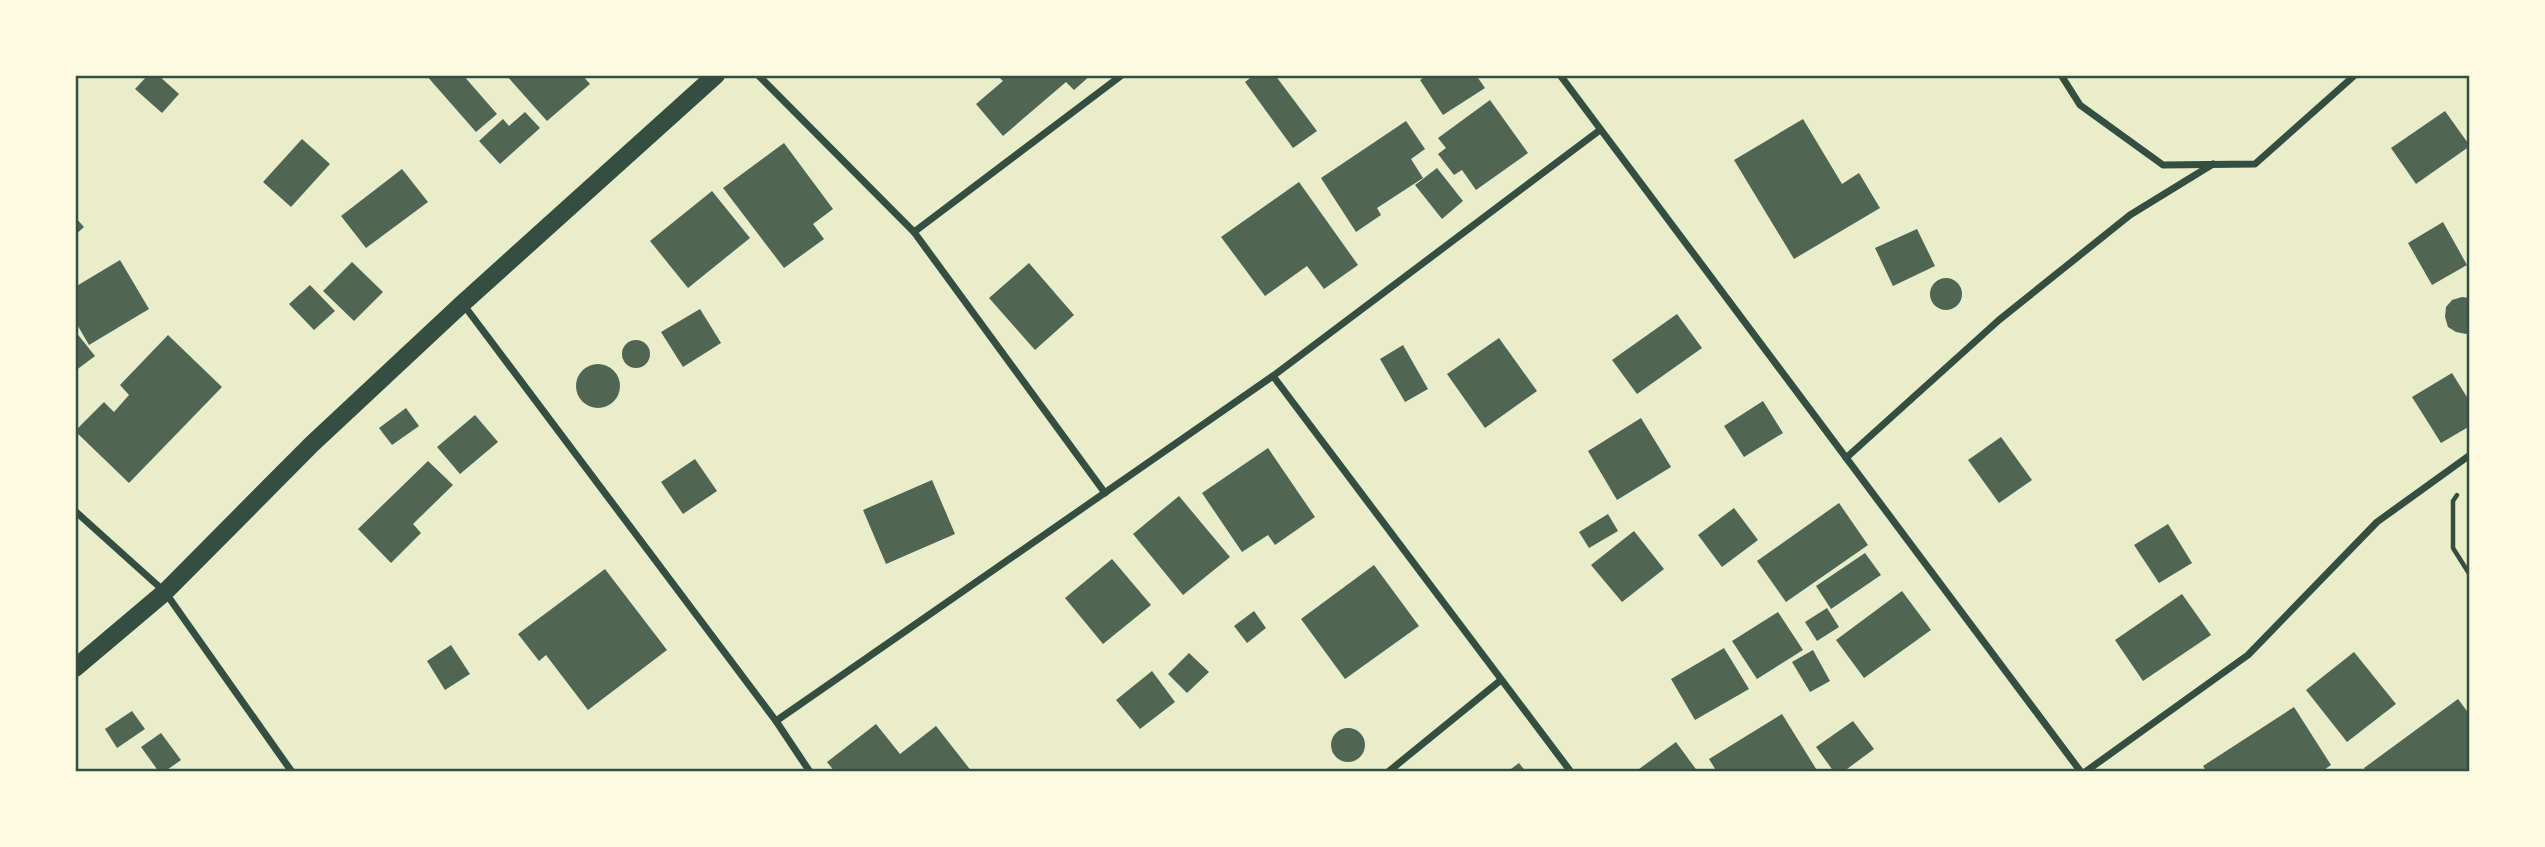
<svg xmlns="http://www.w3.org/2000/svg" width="2545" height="847" viewBox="0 0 2545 847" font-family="Roboto,sans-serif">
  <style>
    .building { fill: #4f6655 }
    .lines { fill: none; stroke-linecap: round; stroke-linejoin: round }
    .path { stroke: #344e41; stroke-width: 4.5 }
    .minor { stroke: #344e41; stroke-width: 7 }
    .primary { stroke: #344e41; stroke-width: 18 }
    .neatline { fill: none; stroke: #344e41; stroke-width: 2.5 }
  </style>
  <rect width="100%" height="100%" fill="#e9edc9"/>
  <g class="building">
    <path d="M148 75H158L179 94 162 113 135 89Z"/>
    <path d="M426 75H463L497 114 476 132Z"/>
    <path d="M506 75H582L590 84 547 121Z"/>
    <path d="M997 75H1091L1074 90 1066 82 1003 136 976 104 1003 81Z"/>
    <path d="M1254 75H1275L1317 131 1293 148 1245 82Z"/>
    <path d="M1427 75H1476L1485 88 1443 115 1420 80Z"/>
    <path d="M1490 100 1528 153 1476 190 1462 170 1454 175 1438 154 1446 148 1438 138Z"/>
    <path d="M2445 111 2470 146 2416 184 2391 148Z"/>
    <path d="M525 112 540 128 500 164 479 141 503 119 509 126Z"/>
    <path d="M1803 119 1842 184 1859 173 1880 208 1794 259 1734 160Z"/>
    <path d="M1406 121 1425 149 1411 159 1423 178 1377 208 1381 215 1356 232 1321 178Z"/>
    <path d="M302 139 330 164 291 207 263 182Z"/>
    <path d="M784 143 833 209 813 224 824 239 784 268 723 188Z"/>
    <path d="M1437 168 1463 201 1442 219 1415 185Z"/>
    <path d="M402 169 428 202 366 248 341 216Z"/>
    <path d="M1299 182 1358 265 1324 289 1307 266 1265 296 1221 237Z"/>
    <path d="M712 191 750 238 688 288 650 241Z"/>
    <path d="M75 217 84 227 75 235Z"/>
    <path d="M2443 222 2467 265 2432 285 2408 243Z"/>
    <path d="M1917 229 1935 266 1893 286 1875 248Z"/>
    <path d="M120 260 149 309 89 345 75 321V287Z"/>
    <path d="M352 262 383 292 354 321 323 291Z"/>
    <path d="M1029 263 1074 315 1035 350 989 298Z"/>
    <circle cx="1946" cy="294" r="16"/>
    <path d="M310 285 335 311 314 330 289 304Z"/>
    <path d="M2462 297 2470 298V332L2466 334 2456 332 2448 327 2445 317 2446 307 2452 300Z"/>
    <path d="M700 309 721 343 683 367 661 332Z"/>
    <path d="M1677 314 1702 348 1637 394 1612 360Z"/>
    <path d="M75 331 95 356 75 371Z"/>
    <path d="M168 335 222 387 129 483 75 431 104 402 114 412 129 395 120 385Z"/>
    <path d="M1499 338 1537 391 1485 428 1447 374Z"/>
    <circle cx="636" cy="354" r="14"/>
    <path d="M1403 345 1428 389 1405 402 1380 359Z"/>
    <circle cx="598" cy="386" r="22"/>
    <path d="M2452 373 2470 402V426L2441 443 2412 397Z"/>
    <path d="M1763 401 1783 433 1744 457 1724 426Z"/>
    <path d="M406 408 419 426 392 445 379 428Z"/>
    <path d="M475 415 498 442 460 474 437 447Z"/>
    <path d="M1641 418 1671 467 1617 500 1588 451Z"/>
    <path d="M2001 437 2032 480 1999 503 1968 460Z"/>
    <path d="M1268 448 1315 517 1275 545 1268 535 1242 552 1202 493Z"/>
    <path d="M695 459 717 491 683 514 661 482Z"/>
    <path d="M428 461 453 485 413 524 421 533 391 563 358 529Z"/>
    <path d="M932 480 955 534 886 564 863 510Z"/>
    <path d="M1179 496 1230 557 1183 595 1133 534Z"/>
    <path d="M1839 503 1868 545 1786 602 1757 561Z"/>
    <path d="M1734 508 1758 540 1722 567 1698 535Z"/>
    <path d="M1608 514 1618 531 1589 548 1579 532Z"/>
    <path d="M2168 524 2192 563 2159 583 2134 545Z"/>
    <path d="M1634 531 1664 569 1622 602 1591 565Z"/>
    <path d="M1865 553 1881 575 1831 609 1816 586Z"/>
    <path d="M1112 559 1151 605 1103 644 1065 598Z"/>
    <path d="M1374 565 1419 626 1345 679 1301 619Z"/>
    <path d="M605 569 667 650 588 710 546 655 539 661 518 634Z"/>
    <path d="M1902 591 1931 630 1864 678 1836 640Z"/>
    <path d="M2182 594 2211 635 2143 681 2115 640Z"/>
    <path d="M1827 608 1839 627 1817 641 1805 622Z"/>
    <path d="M1254 611 1266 628 1247 643 1234 626Z"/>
    <path d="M1778 612 1803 650 1757 679 1732 641Z"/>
    <path d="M451 645 470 674 445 690 427 661Z"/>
    <path d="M1724 648 1749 689 1695 720 1671 679Z"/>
    <path d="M1813 650 1830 681 1810 692 1792 662Z"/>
    <path d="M2354 652 2396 704 2347 742 2306 690Z"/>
    <path d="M1189 653 1209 672 1187 693 1168 674Z"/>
    <path d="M1152 671 1175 702 1140 729 1116 700Z"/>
    <path d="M2458 699 2470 715V772H2367L2364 768Z"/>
    <path d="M2294 707 2331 765 2321 772H2207L2203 766Z"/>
    <path d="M132 711 145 729 117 748 105 729Z"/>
    <path d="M1782 714 1818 772H1717L1709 759Z"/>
    <path d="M1853 721 1874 749 1843 772H1834L1816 747Z"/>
    <path d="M876 724 900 754 936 726 972 772H835L827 762Z"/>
    <circle cx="1348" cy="745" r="17"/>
    <path d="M161 733 181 760 164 772H159L141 747Z"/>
    <path d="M1676 742 1698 772H1635Z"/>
    <path d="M1519 763 1526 772H1507Z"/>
  </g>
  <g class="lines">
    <path class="path" d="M2457 495 2453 501V548L2470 575"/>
    <g class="minor">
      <path d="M758 75 914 232 1105 493"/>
      <path d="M1560 75 2081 772"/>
      <path d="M2061 75 2080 105 2163 165 2255 164 2355 75"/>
      <path d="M914 232 1122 75"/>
      <path d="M463 304 776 721 810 772"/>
      <path d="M1273 376 1571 772"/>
      <path d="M1846 458 1999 320 2130 215 2213 164"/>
      <path d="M75 511 165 592 292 772"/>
      <path d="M776 721 1273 376 1600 130"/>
      <path d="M1388 772 1501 680"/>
      <path d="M2085 772 2248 655 2377 522 2470 455"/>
    </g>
    <path class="primary" d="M75 668 165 592 312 444 463 303 716 75"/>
  </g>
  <rect width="2545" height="847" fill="none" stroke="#fefae0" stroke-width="154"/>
  <rect x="77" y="77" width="2391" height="693" class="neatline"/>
</svg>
